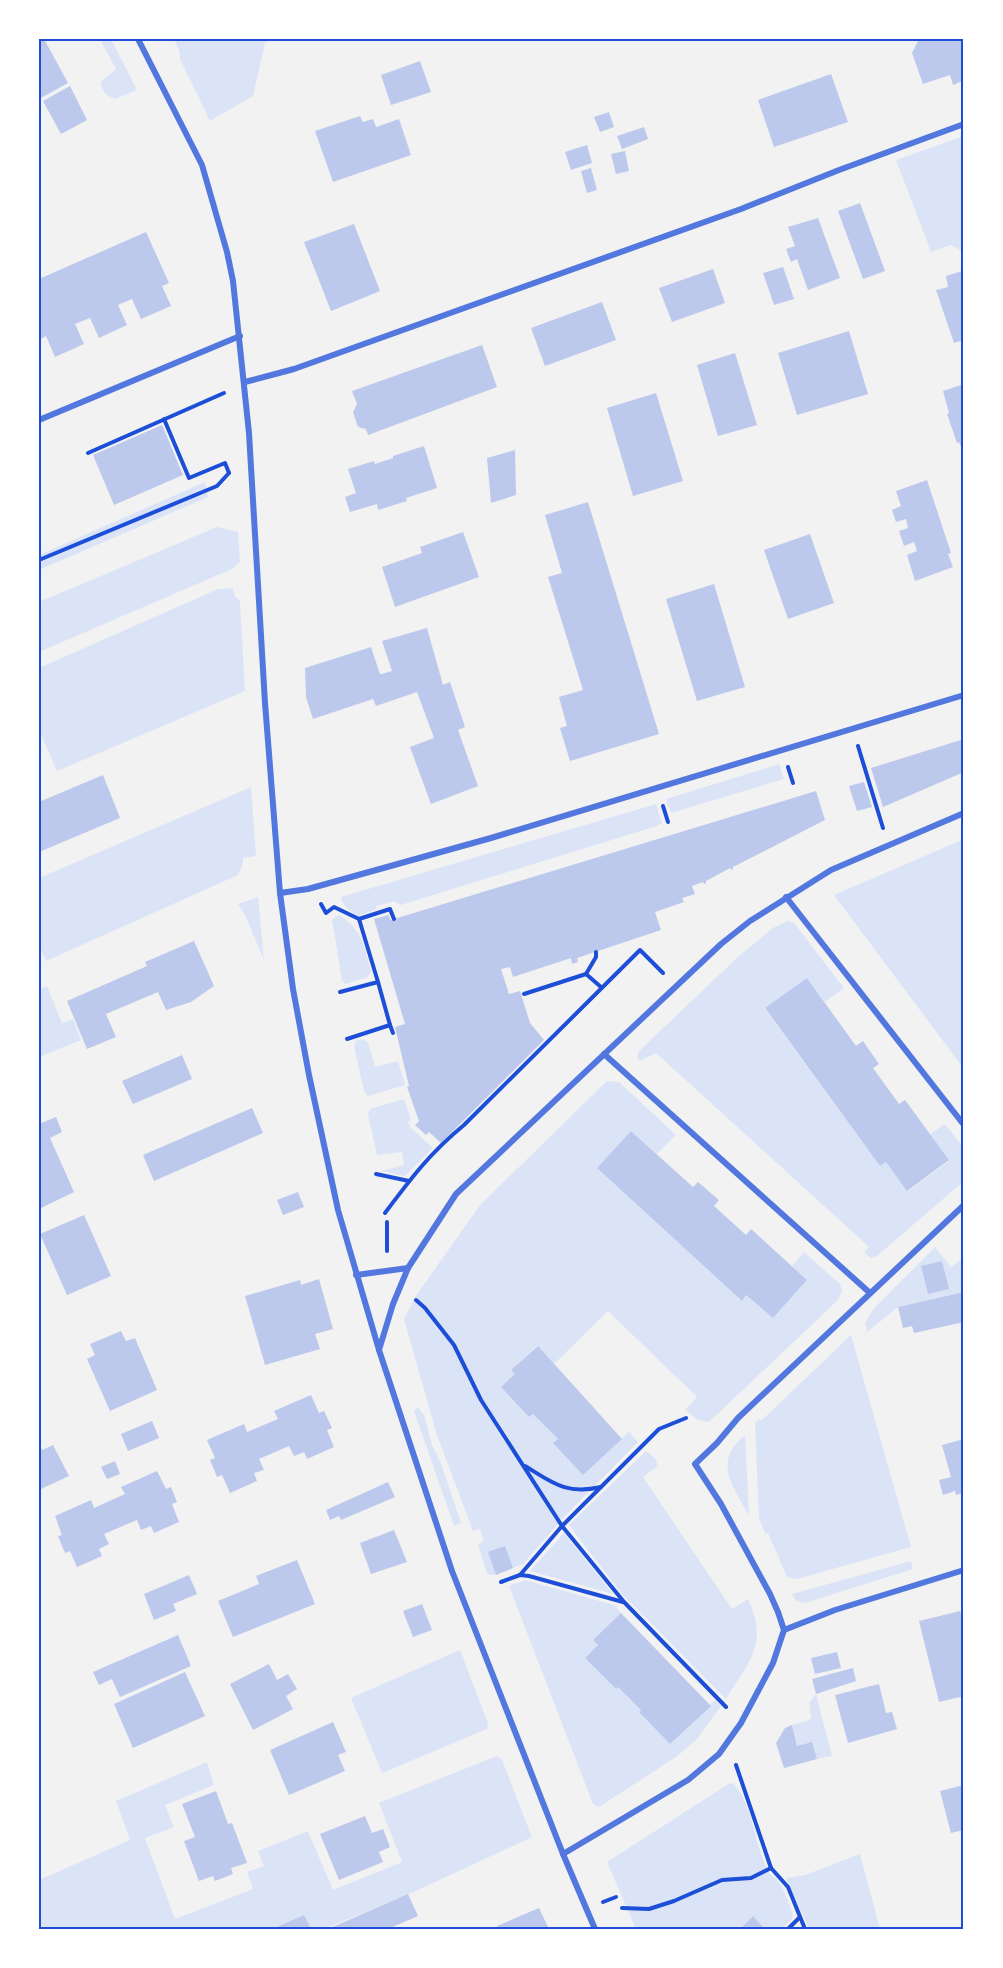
<svg xmlns="http://www.w3.org/2000/svg" width="1003" height="1968" viewBox="0 0 1003 1968" font-family="Figtree,sans-serif">
  <style>
    .green { fill: #dbe4f7 }
    .building { fill: #bdc9ec }
    .lines { fill: none; stroke-linecap: round; stroke-linejoin: round }
    .path { stroke: #1d4ed8; stroke-width: 4 }
    .minor { stroke: #5277de; stroke-width: 6 }
    .neatline { fill: none; stroke: #1d4ed8; stroke-width: 2 }
  </style>
  <rect width="100%" height="100%" fill="#f2f2f2"/>
  <g class="green">
    <path d="M100 39H111L136 88 135 91 115 99C107 96 101 91 101 82L116 69Z"/>
    <path d="M174 39H272L265 43 253 96 210 121 180 59 179 50Z"/>
    <path d="M964 136V252L951 245 931 252 896 160Z"/>
    <path d="M205 482 208 497 39 570V555Z"/>
    <path d="M217 527 238 532 240 562 232 569 39 652V602Z"/>
    <path d="M233 588 234 595 240 601 245 691 57 771 39 730V668L218 589Z"/>
    <path d="M779 764 784 779 671 813 666 799Z"/>
    <path d="M251 787 256 856 243 858V864L238 875 46 961 39 945V878Z"/>
    <path d="M656 804 662 823 657 826 401 905 394 901 377 906 375 910 358 916C350 911 343 907 341 897Z"/>
    <path d="M964 839V1069L834 895Z"/>
    <path d="M258 897 264 960 245 915 238 904Z"/>
    <path d="M339 915C364 932 363 943 371 971L368 977 346 984 342 981 332 919Z"/>
    <path d="M787 921 794 923 844 988 825 1002 807 978 765 1009 880 1166 886 1162 908 1191 949 1161 930 1134 945 1124 964 1148V1181L877 1256 871 1258 864 1253 869 1247 656 1053 639 1061 637 1056 639 1051 739 956 773 928Z"/>
    <path d="M47 986 62 1023 73 1019 81 1040 39 1057V990Z"/>
    <path d="M362 1039 368 1042 375 1067 398 1061 405 1085 368 1096 364 1091 354 1047 356 1041Z"/>
    <path d="M607 1081 619 1082 676 1135 657 1154 631 1131 598 1169 741 1300 746 1295 773 1318 807 1280 792 1266 804 1252 840 1284 842 1291 838 1300 709 1422 698 1420 685 1410 697 1397 608 1311 554 1364 537 1346 511 1370 515 1374 529 1417 533 1414 558 1439 554 1443 583 1475 629 1432 638 1442 565 1516 523 1564 494 1575 487 1574 478 1544 484 1541 480 1529 473 1531 437 1435 404 1319 417 1294 481 1204Z"/>
    <path d="M404 1099 411 1120 408 1122 411 1128 433 1148 405 1176 381 1171 404 1165 402 1152 377 1155 368 1114 370 1109Z"/>
    <path d="M935 1247 951 1267 964 1257V1292L898 1307 867 1332 865 1323 874 1308Z"/>
    <path d="M851 1335 911 1547 797 1579 787 1577 768 1533H765L759 1518 755 1423 759 1419 762 1420Z"/>
    <path d="M418 1407 424 1415 432 1445 440 1461 461 1523 454 1526 414 1411Z"/>
    <path d="M745 1435 749 1516C733 1485 712 1462 745 1435Z"/>
    <path d="M646 1451 655 1458 658 1466 643 1477 732 1609 748 1599C769 1645 749 1661 726 1699L621 1593 569 1525Z"/>
    <path d="M564 1533 613 1594 530 1571Z"/>
    <path d="M911 1561 913 1569 805 1603 796 1601 792 1594Z"/>
    <path d="M525 1580 614 1605 621 1613 593 1640 598 1645 585 1658 615 1688 618 1687 641 1710 639 1712 670 1744 715 1700 721 1706 696 1740 676 1757 599 1807 593 1804 509 1586Z"/>
    <path d="M460 1650 488 1723 487 1729 382 1773 351 1698Z"/>
    <path d="M816 1694 832 1756 817 1759 812 1742 797 1746 792 1725 807 1721 811 1718 809 1703Z"/>
    <path d="M497 1756 502 1760 532 1837 416 1891 324 1929H39V1880L130 1840 116 1801 207 1762 214 1785 165 1805 174 1827 145 1838 175 1919 253 1889 247 1872 264 1866 258 1851 308 1831 333 1890 402 1862 379 1803Z"/>
    <path d="M730 1783 734 1784C754 1809 754 1843 768 1871 770 1875 774 1877 778 1881 785 1890 789 1904 793 1915L792 1919 782 1929H765L753 1916 740 1929H636L607 1862Z"/>
    <path d="M860 1854 880 1929H809L786 1878 805 1875Z"/>
  </g>
  <g class="building">
    <path d="M39 39H44L68 83 39 99Z"/>
    <path d="M919 39H964V79L962 81 953 85 950 75 923 84 912 53Z"/>
    <path d="M420 61 431 92 391 105 381 75Z"/>
    <path d="M831 74 848 122 774 147 758 100Z"/>
    <path d="M70 86 87 120 61 134 43 101Z"/>
    <path d="M609 112 614 127 600 132 594 117Z"/>
    <path d="M360 116 363 122 373 119 376 127 399 119 411 155 333 182 315 131Z"/>
    <path d="M644 127 648 139 622 149 617 136Z"/>
    <path d="M587 145 592 163 571 170 565 152Z"/>
    <path d="M625 151 629 171 616 174 611 154Z"/>
    <path d="M591 168 597 190 587 193 581 171Z"/>
    <path d="M860 203 885 271 863 279 838 211Z"/>
    <path d="M818 218 840 278 808 290 797 259 791 262 786 249 795 246 788 227Z"/>
    <path d="M354 224 380 291 331 311 304 242Z"/>
    <path d="M146 232 169 283 162 286 171 306 141 319 132 299 118 305 127 325 99 338 90 318 75 324 84 344 55 357 46 336 39 340V279Z"/>
    <path d="M783 267 794 299 774 305 763 273Z"/>
    <path d="M713 269 725 303 672 322 659 288Z"/>
    <path d="M962 271 964 275V340L954 343 936 290 948 287 946 276Z"/>
    <path d="M602 302 616 340 545 366 531 328Z"/>
    <path d="M849 331 868 394 797 415 778 353Z"/>
    <path d="M482 345 497 387 368 435 366 429 358 427 353 412 357 404 352 391Z"/>
    <path d="M735 353 757 425 718 436 697 365Z"/>
    <path d="M964 384V454L959 442 957 443 947 414 949 413 943 391Z"/>
    <path d="M656 393 683 481 633 496 607 408Z"/>
    <path d="M162 425 183 475 114 505 93 455Z"/>
    <path d="M424 446 437 488 406 498 407 501 378 510 377 504 350 512 345 497 356 493 348 469 374 461 375 464 393 458V456Z"/>
    <path d="M515 450 516 495 491 503 487 458Z"/>
    <path d="M927 480 951 553 948 554 953 567 915 581 907 555 917 551 914 542 904 546 899 531 908 528 906 519 896 522 892 510 901 506 896 491Z"/>
    <path d="M588 502 659 734 570 761 560 728 567 726 559 697 583 690 548 577 562 573 545 515Z"/>
    <path d="M463 532 479 577 395 607 382 567 422 553 420 547Z"/>
    <path d="M810 534 834 603 788 619 764 550Z"/>
    <path d="M714 584 745 687 697 701 666 599Z"/>
    <path d="M427 628 443 685 450 682 465 727 458 730 478 786 431 804 410 747 434 738 417 692 376 706 373 699 313 719 306 697 305 668 371 647 380 674H382L392 671 382 641Z"/>
    <path d="M964 739V772L883 807 871 768Z"/>
    <path d="M103 775 120 818 39 852V802Z"/>
    <path d="M864 782 872 807 857 811 849 786Z"/>
    <path d="M816 791 825 820 733 867V869L731 870 730 868 706 881V883L704 884 703 882 692 886 695 894 682 898 684 902 655 912 661 930 577 958 578 962 572 964 571 958 513 977 510 967 501 969 509 994 520 991 530 1023 544 1040 441 1143 429 1132 426 1135 415 1125 419 1121 407 1087 409 1086 395 1027 405 1024 374 919 389 915 390 920 394 919Z"/>
    <path d="M194 941 214 986 191 1002 166 1010 158 992 106 1014 116 1037 87 1049 67 1001 147 966 145 962Z"/>
    <path d="M807 978 856 1046 863 1041 879 1064 873 1068 899 1104 905 1100 949 1160 907 1191 886 1162 880 1166 765 1008Z"/>
    <path d="M182 1055 192 1079 133 1104 122 1081Z"/>
    <path d="M252 1108 263 1133 154 1181 143 1155Z"/>
    <path d="M56 1117 62 1132 50 1138 74 1192 41 1208 39 1204V1124Z"/>
    <path d="M631 1131 693 1187 698 1182 719 1200 714 1206 746 1235 751 1229 807 1280 773 1318 746 1295 742 1301 597 1168Z"/>
    <path d="M298 1192 304 1207 283 1215 277 1200Z"/>
    <path d="M84 1215 111 1276 67 1295 40 1234Z"/>
    <path d="M942 1261 949 1289 928 1294 921 1266Z"/>
    <path d="M319 1279 333 1329 315 1334 320 1349 265 1365 245 1296 300 1280 301 1285Z"/>
    <path d="M964 1292V1322L914 1333 912 1326 903 1328 898 1307Z"/>
    <path d="M121 1331 126 1341 135 1338 157 1390 110 1411 87 1359 95 1355 90 1344Z"/>
    <path d="M538 1346 622 1439 583 1475 553 1443 558 1439 533 1414 529 1417 501 1387 515 1374 511 1370Z"/>
    <path d="M311 1395 319 1413 324 1411 332 1428 327 1430 334 1447 307 1459 304 1452 294 1456 289 1446 259 1459 264 1470 254 1473 257 1481 230 1493 222 1475 217 1477 210 1460 215 1458 207 1440 244 1424 247 1432 278 1419 274 1411Z"/>
    <path d="M152 1421 159 1438 128 1451 121 1434Z"/>
    <path d="M964 1439V1493L956 1495 955 1491 943 1495 939 1480 951 1477 942 1445Z"/>
    <path d="M39 1443 42 1450 53 1445 69 1476 39 1490Z"/>
    <path d="M115 1461 120 1474 107 1479 101 1467Z"/>
    <path d="M157 1471 166 1489 171 1487 177 1502 172 1504 179 1522 154 1533 151 1526 141 1530 137 1520 104 1534 109 1544 99 1549 102 1556 77 1567 70 1551 65 1553 58 1536 62 1535 55 1516 91 1500 94 1508 125 1494 121 1487Z"/>
    <path d="M388 1482 395 1497 341 1520 339 1516 330 1520 326 1510Z"/>
    <path d="M394 1530 407 1562 371 1574 360 1543Z"/>
    <path d="M505 1546 513 1568 496 1575 488 1552Z"/>
    <path d="M297 1560 315 1604 233 1637 218 1601 259 1584 256 1576Z"/>
    <path d="M189 1575 197 1594 173 1604 176 1611 154 1620 144 1594Z"/>
    <path d="M422 1604 432 1630 413 1637 403 1611Z"/>
    <path d="M960 1611 964 1625V1696L939 1702 919 1621Z"/>
    <path d="M621 1613 711 1706 670 1744 639 1712 641 1710 618 1687 616 1689 585 1658 598 1645 593 1640Z"/>
    <path d="M178 1635 191 1666 120 1697 112 1679 99 1685 93 1672Z"/>
    <path d="M837 1652 841 1668 815 1674 811 1658Z"/>
    <path d="M269 1664 277 1680 288 1674 297 1689 286 1696 293 1709 253 1730 230 1684Z"/>
    <path d="M853 1668 856 1681 816 1694 812 1679Z"/>
    <path d="M185 1672 205 1716 133 1748 114 1704Z"/>
    <path d="M879 1684 886 1713 892 1712 897 1729 848 1743 835 1695Z"/>
    <path d="M333 1722 346 1752 338 1755 345 1771 289 1795 270 1750Z"/>
    <path d="M792 1725 797 1746 812 1742 817 1759 784 1768 776 1743 785 1728Z"/>
    <path d="M964 1785V1830L951 1833 940 1791Z"/>
    <path d="M216 1791 228 1824 232 1823 247 1863 231 1868 233 1874 215 1881 213 1876 199 1881 184 1841 195 1837 182 1804Z"/>
    <path d="M365 1816 372 1833 383 1829 390 1847 379 1852 383 1862 339 1880 320 1834Z"/>
    <path d="M408 1894 418 1916 388 1929H328Z"/>
    <path d="M539 1908 549 1929H498L497 1926Z"/>
    <path d="M304 1915 311 1929H278L277 1927Z"/>
    <path d="M753 1916 765 1929H740Z"/>
  </g>
  <g class="lines">
    <g class="path">
      <path d="M164 419 189 478 225 463 229 473"/>
      <path d="M88 453 224 393"/>
      <path d="M39 560 217 486 229 473"/>
      <path d="M858 746 883 828"/>
      <path d="M788 767 793 783"/>
      <path d="M663 806 668 822"/>
      <path d="M321 904 326 913 334 907 359 919 378 982 340 992"/>
      <path d="M359 919 390 909 394 919"/>
      <path d="M586 974 601 987"/>
      <path d="M378 982 390 1025"/>
      <path d="M524 994 586 974 596 957V952"/>
      <path d="M347 1039 390 1025 393 1033"/>
      <path d="M376 1174 409 1181"/>
      <path d="M385 1213C412 1177 430 1153 464 1125L640 950 663 973"/>
      <path d="M387 1251V1222"/>
      <path d="M416 1300 425 1308 454 1345 481 1400 562 1526 624 1602 726 1707"/>
      <path d="M525 1466C553 1483 566 1495 601 1487"/>
      <path d="M520 1575 562 1526 659 1429 686 1418"/>
      <path d="M501 1582 520 1575 529 1576 623 1602"/>
      <path d="M736 1765 771 1868 788 1887 805 1929"/>
      <path d="M603 1902 616 1897"/>
      <path d="M622 1908 649 1909 674 1901 722 1880 751 1878 771 1868"/>
      <path d="M788 1929 800 1917"/>
    </g>
    <g class="minor">
      <path d="M138 39 202 165 227 252 233 281 249 433 265 703 280 893 293 989 309 1075 338 1210 379 1350 452 1571 563 1854 595 1929"/>
      <path d="M245 382 294 369 741 209 839 170 964 124"/>
      <path d="M39 420 240 336"/>
      <path d="M280 893 308 889 491 838 964 695"/>
      <path d="M786 897 964 1125"/>
      <path d="M604 1054 870 1293"/>
      <path d="M356 1275 408 1268"/>
      <path d="M379 1350 393 1304 408 1268 456 1194 721 944 750 921 831 870 964 813"/>
      <path d="M784 1630 835 1610 964 1570"/>
      <path d="M563 1854 688 1780 719 1754 741 1723 773 1663 784 1630 778 1612 770 1594 721 1504 695 1464 717 1443 738 1418 964 1205"/>
    </g>
  </g>
  <rect width="1003" height="1968" fill="none" stroke="#ffffff" stroke-width="81"/>
  <rect x="40" y="40" width="922" height="1888" class="neatline"/>
</svg>
